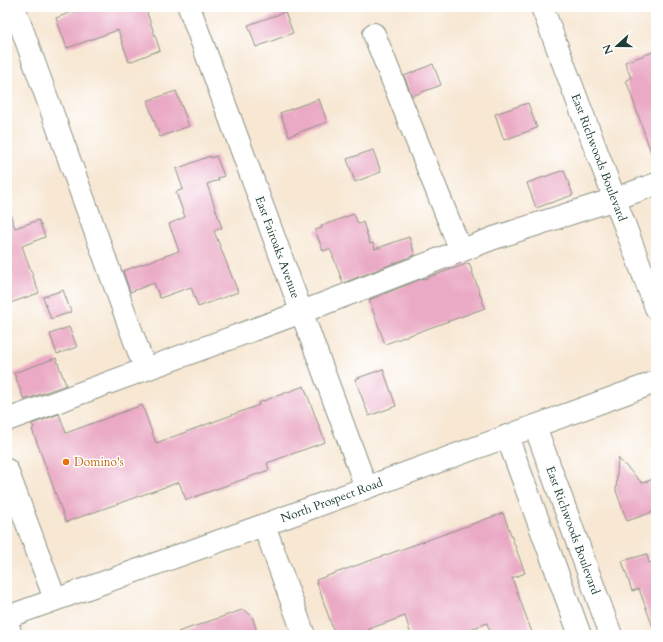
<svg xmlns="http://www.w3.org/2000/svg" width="663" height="642" viewBox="0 0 663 642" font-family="Cardo,serif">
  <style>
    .building { fill: #eaa9c4 }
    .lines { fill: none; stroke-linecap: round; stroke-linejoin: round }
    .minor-casing { stroke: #8b9284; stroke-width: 24 }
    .major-casing { stroke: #8b9284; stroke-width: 24 }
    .minor { stroke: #fff; stroke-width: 22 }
    .major { stroke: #fff; stroke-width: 22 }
    .food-dot { fill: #e8710a; stroke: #fff; stroke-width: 1.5 }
    .labels { text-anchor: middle; stroke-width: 3; stroke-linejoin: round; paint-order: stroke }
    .street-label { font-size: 12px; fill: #1f3d34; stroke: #fff }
    .food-label { font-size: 12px; fill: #c56008; stroke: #fff; text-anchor: start }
  </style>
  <rect width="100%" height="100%" fill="#fff"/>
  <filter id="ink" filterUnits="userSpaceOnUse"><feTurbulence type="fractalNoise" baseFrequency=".025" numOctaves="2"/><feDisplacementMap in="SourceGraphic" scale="8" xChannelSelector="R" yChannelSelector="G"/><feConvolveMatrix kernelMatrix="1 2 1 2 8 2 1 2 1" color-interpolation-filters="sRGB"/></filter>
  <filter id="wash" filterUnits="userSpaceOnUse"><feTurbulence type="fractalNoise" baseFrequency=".012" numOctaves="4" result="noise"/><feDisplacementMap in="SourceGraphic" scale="16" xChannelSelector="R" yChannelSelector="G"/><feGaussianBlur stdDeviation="0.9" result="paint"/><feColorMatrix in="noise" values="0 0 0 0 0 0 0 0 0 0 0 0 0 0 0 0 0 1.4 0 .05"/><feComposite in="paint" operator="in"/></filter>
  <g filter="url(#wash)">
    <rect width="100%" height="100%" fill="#f7e7d3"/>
    <g id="blocks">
      <g class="building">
        <path d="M86 7H145L160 50 129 62 118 30 67 48 56 18Z"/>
        <path d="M285 12 293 33 256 47 248 25Z"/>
        <path d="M656 51V158H653L626 80 631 78 625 62Z"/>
        <path d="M433 64 441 85 412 96 404 76Z"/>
        <path d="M176 91 189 126 160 137 147 101Z"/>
        <path d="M319 99 327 122 289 136 280 113Z"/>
        <path d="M528 103 537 128 504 140 495 114Z"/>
        <path d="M373 150 381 172 355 182 347 159Z"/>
        <path d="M210 156 211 158 216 156 224 176 218 178 219 180 207 184 222 228 214 231 238 292 198 307 191 287 160 298 154 283 130 292 123 271 179 251 169 224 185 217 176 192 183 189 176 169Z"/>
        <path d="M564 170 573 195 536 208 527 183Z"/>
        <path d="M9 211 15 228 39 220 45 237 22 246 39 293 7 304V212Z"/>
        <path d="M354 214 358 224 363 222 370 244 373 243 375 249 409 237 415 255 343 283 331 251 329 249 323 251 315 230 322 228 321 226Z"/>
        <path d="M469 263 485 308 385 344 369 300 424 278V279Z"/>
        <path d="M63 290 71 312 51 319 43 297Z"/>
        <path d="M69 327 77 347 57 354 50 334Z"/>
        <path d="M56 358 66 385 24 400 14 373Z"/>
        <path d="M383 369 396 406 369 416 355 379Z"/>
        <path d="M304 386 325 442 267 463 269 470 186 500 179 482 66 522 32 429 34 428 32 424 59 414 66 433 142 405 156 443 259 405 258 403Z"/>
        <path d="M618 458 642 483 656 478V511L627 521 616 491Z"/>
        <path d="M503 513 525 573 512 578 533 635H491L487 623 456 635H411L405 616 369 629 371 635H335L316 580Z"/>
        <path d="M647 554 649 563 656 561V629L654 630 639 589 632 591 622 561Z"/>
        <path d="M242 610 246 611 252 616 258 635H179L178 632Z"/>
      </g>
    </g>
  </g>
  <g filter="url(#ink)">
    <use href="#blocks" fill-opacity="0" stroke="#8b9284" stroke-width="1"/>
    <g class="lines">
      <g class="minor-casing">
        <g id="minor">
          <path d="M14 7 145 369"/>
          <path id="s1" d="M189 7 366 487"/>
          <path id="s2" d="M542 7 656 308"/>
          <path d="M374 34 461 251"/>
          <path d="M7 420 302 312 494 238 615 199 656 184"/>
          <path id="s3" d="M535 426 611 635"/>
          <path d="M507 436 580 635"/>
          <path d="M7 470 55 599"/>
          <path d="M264 525 304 635"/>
          <path d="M7 623 11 635"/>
        </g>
      </g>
      <g class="major-casing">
        <g id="major">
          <path id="s4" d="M7 617 264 525 656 382"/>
        </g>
      </g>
      <use href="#minor" class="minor"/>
      <use href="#major" class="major"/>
    </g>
  </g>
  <circle class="food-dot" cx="66" cy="462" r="4"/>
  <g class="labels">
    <g class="street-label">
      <text dy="4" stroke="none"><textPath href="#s2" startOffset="161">East Richwoods Boulevard</textPath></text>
      <text dy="4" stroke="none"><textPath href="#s1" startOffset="256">East Fairoaks Avenue</textPath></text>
      <text dy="4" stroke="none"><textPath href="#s4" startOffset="345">North Prospect Road</textPath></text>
      <text dy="4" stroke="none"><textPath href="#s3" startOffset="111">East Richwoods Boulevard</textPath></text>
    </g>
    <g class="food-label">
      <text x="74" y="466">Domino's</text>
    </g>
  </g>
  <rect width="663" height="642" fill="none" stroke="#fff" stroke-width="24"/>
  <g transform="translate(617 46) rotate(249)" stroke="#ffffff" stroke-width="3" paint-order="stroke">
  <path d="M0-3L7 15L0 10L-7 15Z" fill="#1f3d34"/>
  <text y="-6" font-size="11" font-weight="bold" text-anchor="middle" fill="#1f3d34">N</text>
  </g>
</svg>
